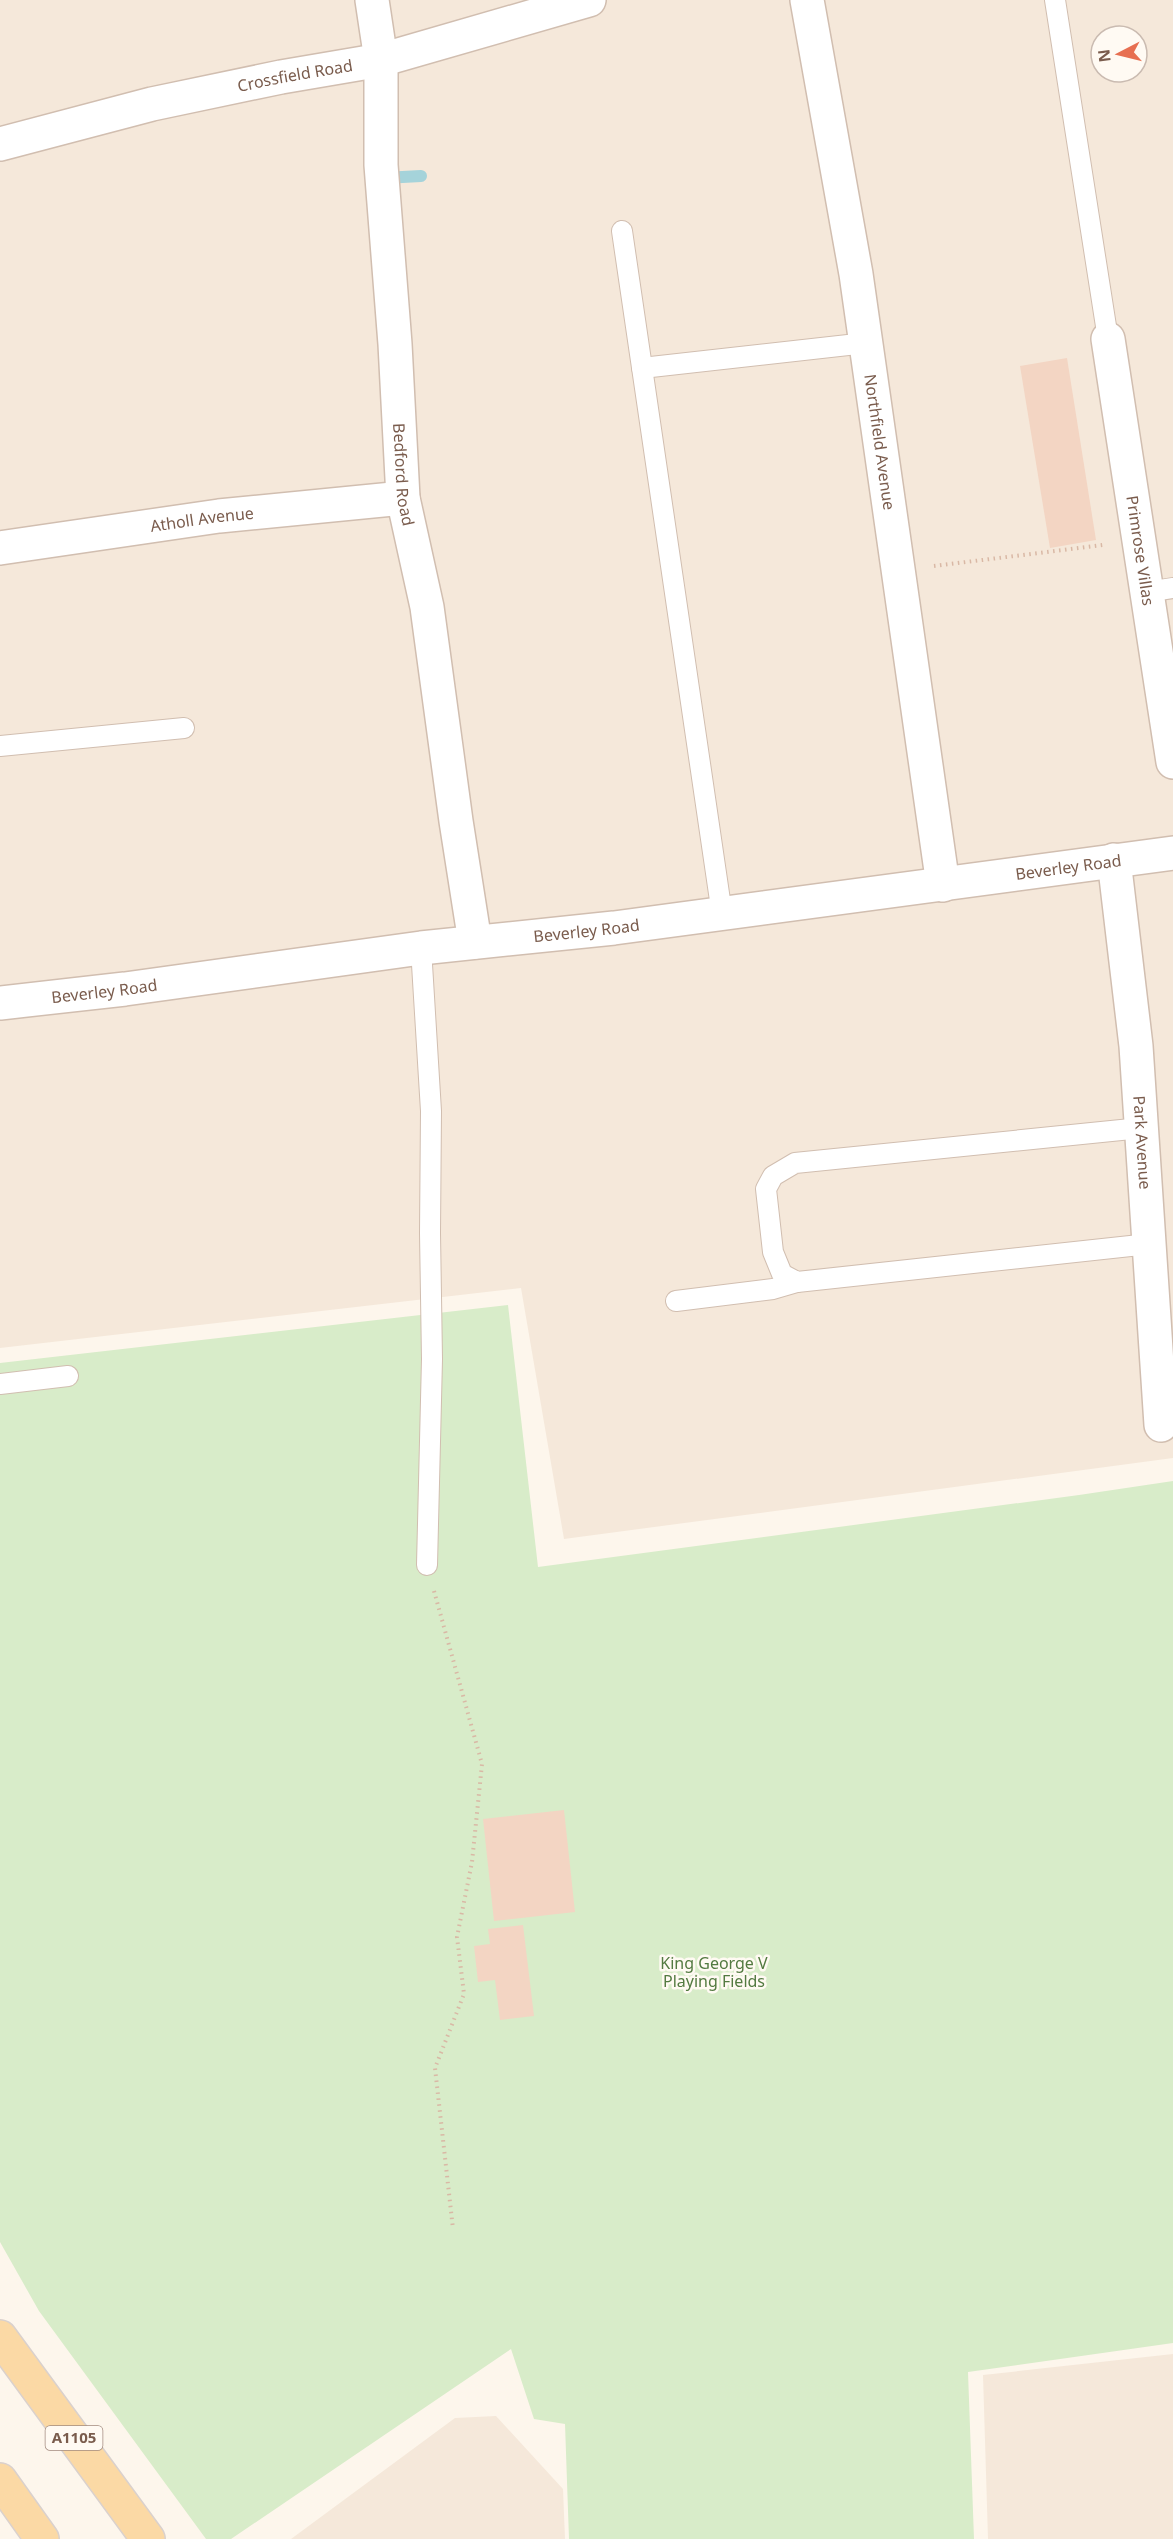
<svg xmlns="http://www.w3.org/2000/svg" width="1173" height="2539" viewBox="0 0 1173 2539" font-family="'Noto Sans',sans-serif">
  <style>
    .residential { fill: #f5e8da; fill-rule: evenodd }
    .green { fill: #d8ecc9 }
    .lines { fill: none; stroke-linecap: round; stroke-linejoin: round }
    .stream { stroke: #a5d3da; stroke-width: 12 }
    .building { fill: #f3d5c3 }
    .service-casing { stroke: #d1beb0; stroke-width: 22 }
    .minor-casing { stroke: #d1beb0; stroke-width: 36 }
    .tertiary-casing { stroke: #d1beb0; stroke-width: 36 }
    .primary-casing { stroke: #dad1cd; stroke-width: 36 }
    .path { stroke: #d9b8a5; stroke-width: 4; stroke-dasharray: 1.5 4.5; stroke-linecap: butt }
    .service { stroke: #fff; stroke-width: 20 }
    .minor { stroke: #fff; stroke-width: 33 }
    .tertiary { stroke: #fff; stroke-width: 33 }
    .primary { stroke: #fbd9a5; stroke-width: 33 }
    .labels { text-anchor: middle; stroke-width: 5; stroke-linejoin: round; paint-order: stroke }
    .shield { fill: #fffaf3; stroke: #a28b7f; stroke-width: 1.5 }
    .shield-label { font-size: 15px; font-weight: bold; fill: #7a5c4d }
    .street-label { font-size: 16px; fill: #7a5c4d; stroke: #fffaf3 }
    .park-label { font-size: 16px; fill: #537a41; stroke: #fffaf3 }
  </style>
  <rect width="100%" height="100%" fill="#fdf6ec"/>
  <g class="residential">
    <path d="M0 0H1173V1458L564 1539 521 1288 0 1348ZM1101 36H1137V72H1101Z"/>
    <path d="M1173 2354V2539H988L983 2375Z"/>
    <path d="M496 2416 563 2489 565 2539H291L455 2418Z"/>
  </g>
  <path class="green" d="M508 1305 538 1567 1079 1495 1173 1481V2343L968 2372 974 2539H569L565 2424 534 2419 511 2349 231 2539H206L39 2311 0 2242V1363Z"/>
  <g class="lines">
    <path class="stream" d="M384 178 421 176"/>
  </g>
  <g class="building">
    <path d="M1067 358 1096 540 1050 548 1020 366Z"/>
    <path d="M564 1810 575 1912 494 1921 483 1819Z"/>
    <path d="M523 1925 534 2016 500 2020 495 1980 478 1982 474 1946 490 1944 488 1929Z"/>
  </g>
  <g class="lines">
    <g class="service-casing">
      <g id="service">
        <path d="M1055 0 1108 339"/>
        <path d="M622 231 722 914"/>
        <path d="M642 368 866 343"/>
        <path d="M1147 592 1173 588"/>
        <path d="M0 746 184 728"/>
        <path d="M421 948 431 1111 430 1233 432 1359 427 1565"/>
        <path d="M1141 1128 795 1163 773 1176 766 1189 773 1252 782 1274 797 1282 1149 1244"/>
        <path d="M676 1301 773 1289 797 1282"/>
        <path d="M0 1384 68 1376"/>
      </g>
    </g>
    <g class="minor-casing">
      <g id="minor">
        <path id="s1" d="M372 0 381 60V165L395 344 403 498 427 607 456 821 475 942"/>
        <path id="s2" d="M807 0 856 274 943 885"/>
        <path id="s3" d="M0 144 152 104 281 77 381 60 589 0"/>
        <path id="s4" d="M1108 339 1173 762"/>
        <path id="s5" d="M0 548 219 516 403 498"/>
        <path id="s6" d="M1114 860 1136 1046 1161 1425"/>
      </g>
    </g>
    <g class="tertiary-casing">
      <g id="tertiary">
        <path id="s7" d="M0 1003 125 989 421 948 614 928 1173 853"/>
      </g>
    </g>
    <g class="primary-casing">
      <g id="primary">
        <path d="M0 2337 148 2539"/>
        <path d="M0 2480 42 2539"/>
      </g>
    </g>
    <g class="path">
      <path d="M934 566 1103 545"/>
      <path d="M434 1591 482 1764 472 1862 457 1937 464 1994 435 2068 453 2229"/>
    </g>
    <use href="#service" class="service"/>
    <use href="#minor" class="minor"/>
    <use href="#tertiary" class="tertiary"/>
    <use href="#primary" class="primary"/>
  </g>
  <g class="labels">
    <rect class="shield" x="45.5" y="2426" width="57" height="24" rx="4.5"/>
    <g class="shield-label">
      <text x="74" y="2443">A1105</text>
    </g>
    <g class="street-label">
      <text dy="6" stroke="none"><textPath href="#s3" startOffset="303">Crossfield Road</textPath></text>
      <text dy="6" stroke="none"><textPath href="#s2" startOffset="448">Northfield Avenue</textPath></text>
      <text dy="6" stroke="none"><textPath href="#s1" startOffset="476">Bedford Road</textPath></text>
      <text dy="6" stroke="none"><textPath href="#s5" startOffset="204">Atholl Avenue</textPath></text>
      <text dy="6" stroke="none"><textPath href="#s4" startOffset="214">Primrose Villas</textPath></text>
      <text dy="6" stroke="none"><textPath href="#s7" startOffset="1077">Beverley Road</textPath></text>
      <text dy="6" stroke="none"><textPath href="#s7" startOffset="591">Beverley Road</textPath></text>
      <text dy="6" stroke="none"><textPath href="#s7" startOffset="105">Beverley Road</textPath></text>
      <text dy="6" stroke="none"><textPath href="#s6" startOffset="284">Park Avenue</textPath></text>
    </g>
    <g class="park-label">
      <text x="714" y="1969">King George V<tspan x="714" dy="18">Playing Fields</tspan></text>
    </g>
  </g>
  <g transform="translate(1119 54) rotate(263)"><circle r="28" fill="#fffaf3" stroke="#cabbb1" stroke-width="1.5"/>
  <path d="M0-4.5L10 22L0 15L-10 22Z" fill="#e76f51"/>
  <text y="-9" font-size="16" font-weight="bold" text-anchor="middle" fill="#7a5c4d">N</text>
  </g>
</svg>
